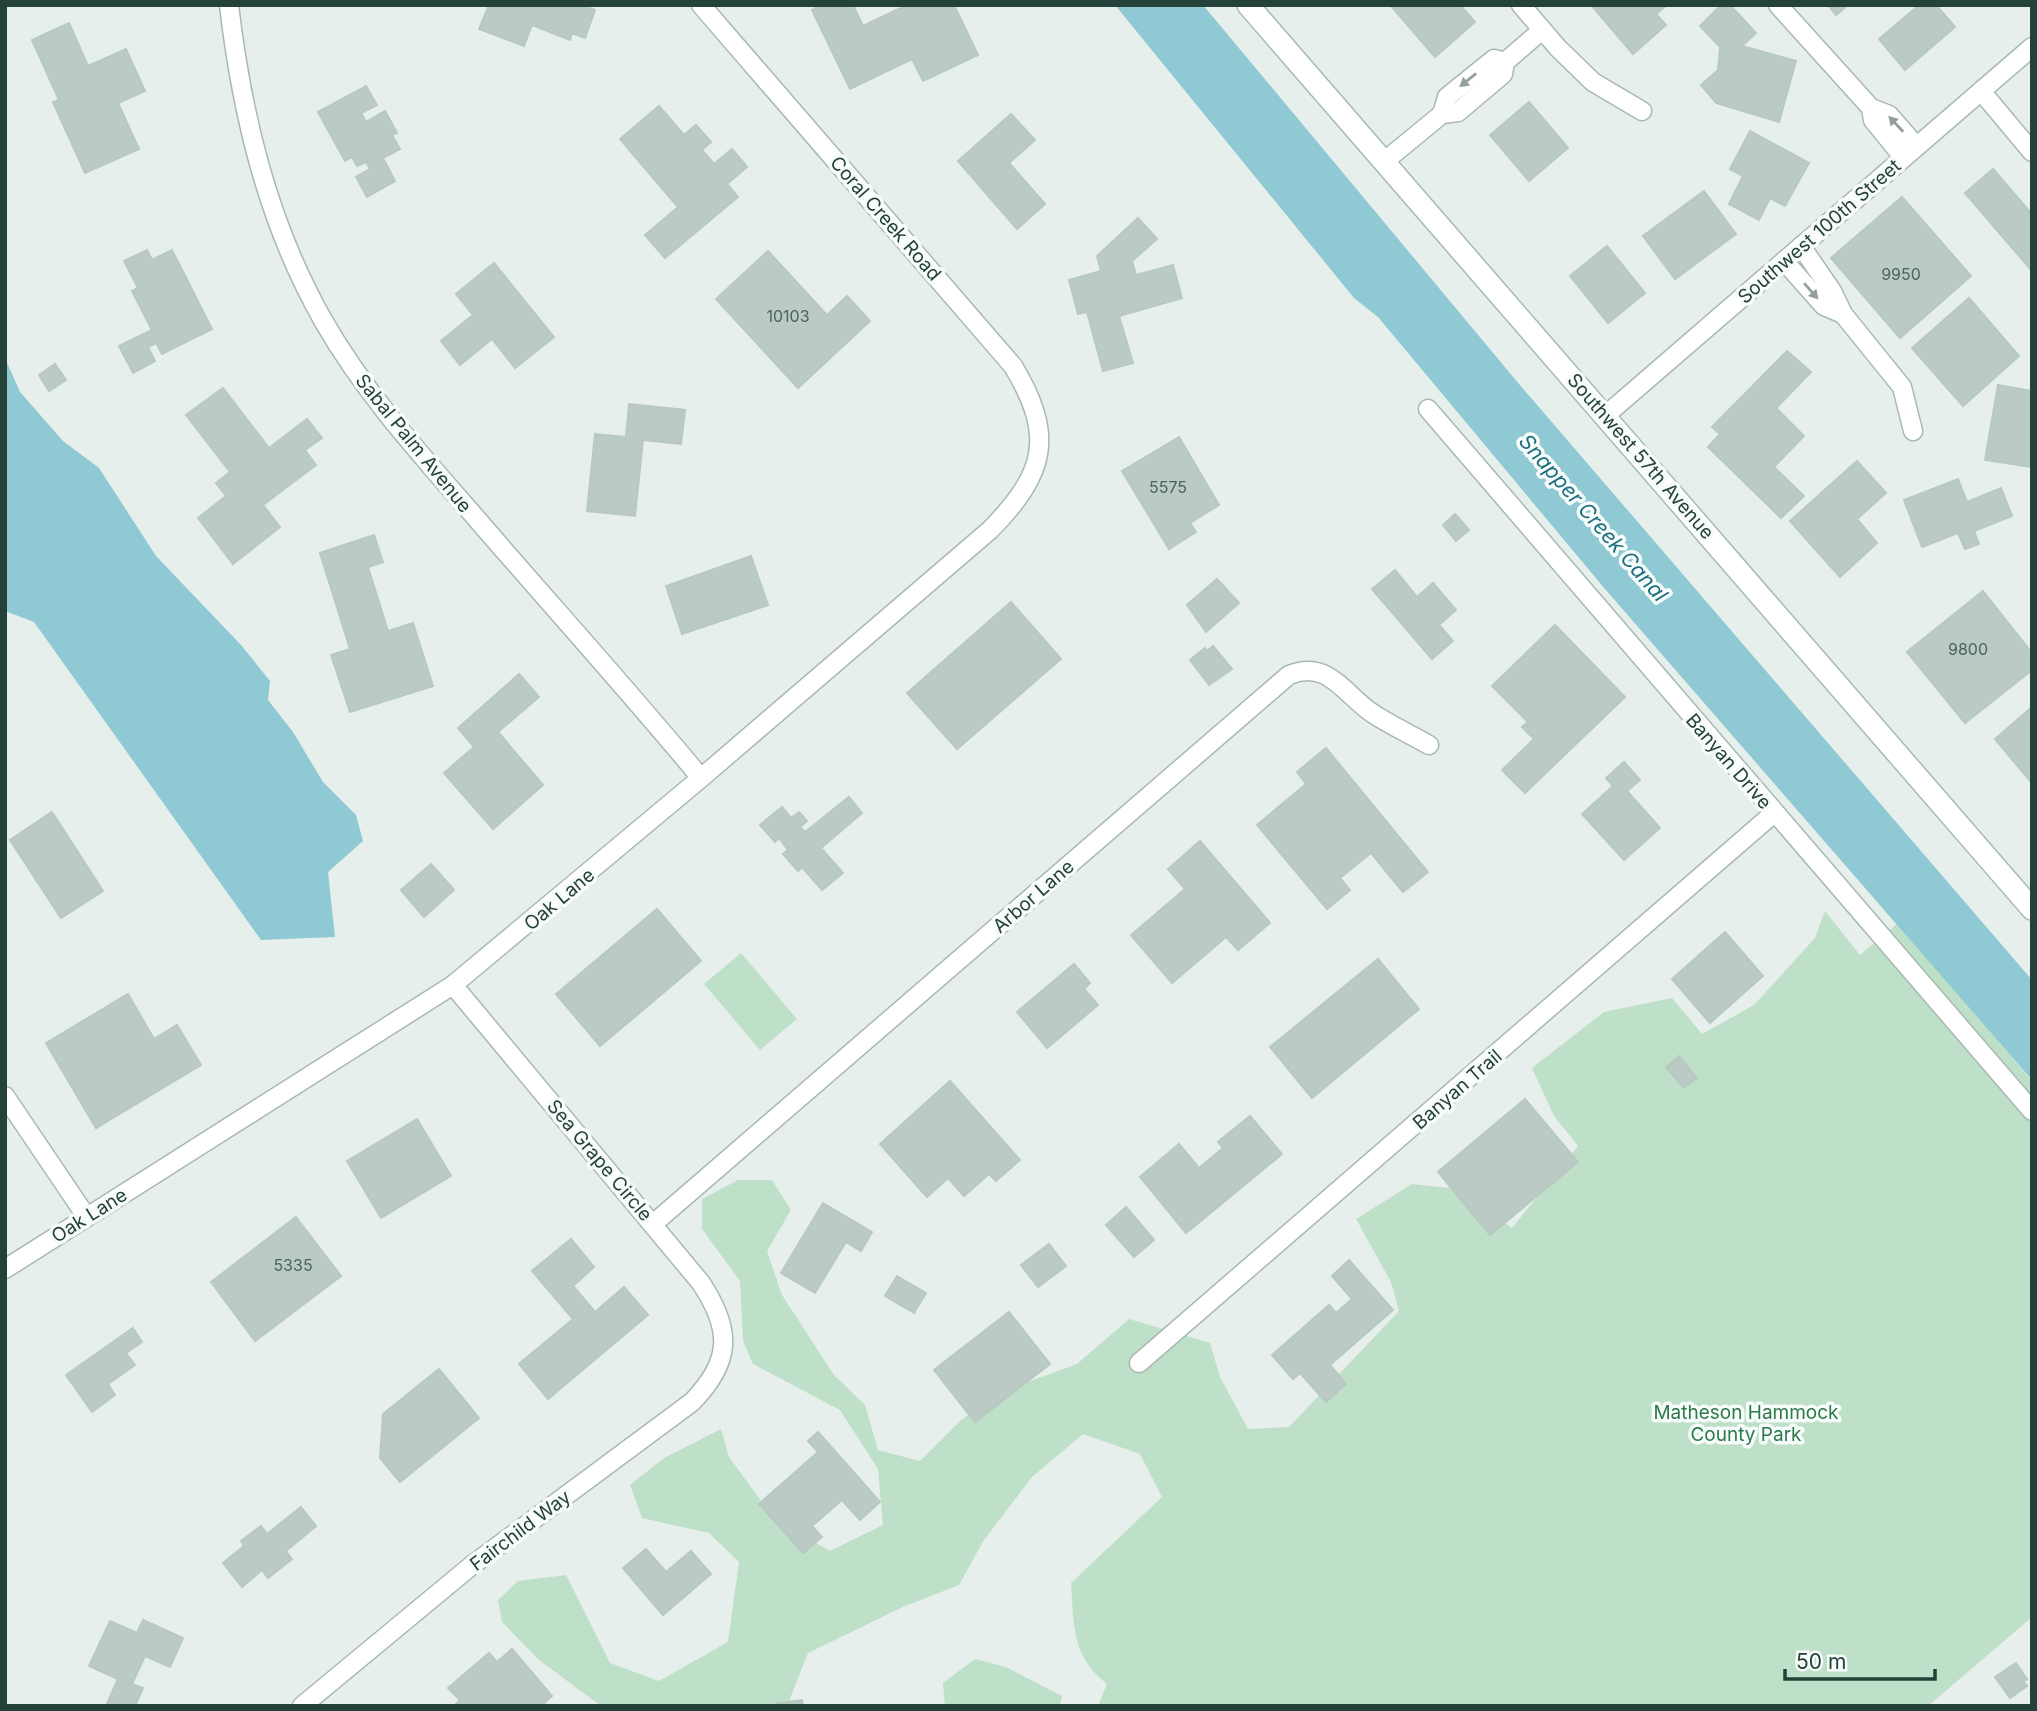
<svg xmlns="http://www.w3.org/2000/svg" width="2037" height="1711" viewBox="0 0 2037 1711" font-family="Inter,sans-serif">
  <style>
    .green { fill: #bfe0c8 }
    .water { fill: #8ec9d4 }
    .building { fill: #bbcac4; stroke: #b8c9c2; stroke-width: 2 }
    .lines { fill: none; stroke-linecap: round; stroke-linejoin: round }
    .street-casing { stroke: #a8b8b2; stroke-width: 21 }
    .secondary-casing { stroke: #a4bbb3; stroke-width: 24 }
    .street { stroke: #fff; stroke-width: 18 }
    .secondary { stroke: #fff; stroke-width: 21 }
    .oneway { fill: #92a09c }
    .labels { text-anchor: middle; stroke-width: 7; stroke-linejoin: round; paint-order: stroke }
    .number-label { font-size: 16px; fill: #4a645c }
    .street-label { font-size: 19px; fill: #24423a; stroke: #f7fbf9 }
    .park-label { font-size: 19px; fill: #2d7a4b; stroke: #f7fbf9 }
    .water-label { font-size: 21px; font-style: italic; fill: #1c6f80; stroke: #f7fbf9 }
  </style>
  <rect width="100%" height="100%" fill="#e6efeb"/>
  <g class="green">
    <path d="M1825 911 1860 955 1898 923 2032 1081V1617L1928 1706H1098L1107 1684C1071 1656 1074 1624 1071 1583L1162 1497 1140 1454 1083 1434 1032 1477 984 1540 959 1585 905 1606 808 1653 787 1706H601L539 1660 502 1622 498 1600 518 1581 566 1575 610 1663 659 1681 728 1642 739 1562 709 1533 642 1518 630 1485 664 1458 721 1429 729 1457 776 1521 830 1551 883 1525 878 1469 840 1410 753 1364 743 1341 740 1281 702 1229V1199L738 1180H772L791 1210 767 1251 782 1295 834 1375 865 1405 878 1450 920 1461 959 1422 995 1394 1077 1364 1129 1319 1210 1343 1220 1377 1248 1429 1289 1427 1399 1311 1391 1282 1356 1219 1412 1184 1459 1189 1512 1228 1578 1146 1554 1116 1532 1068 1604 1012 1672 998 1702 1034 1754 1005 1815 938Z"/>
    <path d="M741 953 797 1019 760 1050 704 984Z"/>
    <path d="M975 1659 1006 1667 1062 1696 1060 1706H945L943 1683Z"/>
  </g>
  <g class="water">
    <path d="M1115 5H1203L1519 384 2032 980V1080L1605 589 1378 317 1354 298Z"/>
    <path d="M5 358 20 392 63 441 99 468 156 556 241 645 270 681 268 700 293 732 323 782 356 815 363 841 328 872 335 937 261 940 34 622 5 611Z"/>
  </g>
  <g class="building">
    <path d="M489 5H582L595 10 585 38 572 33 570 40 532 25 524 46 479 29Z"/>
    <path d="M821 5H853L863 26 907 5H954L978 55 923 81 912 59 850 89 812 10Z"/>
    <path d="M1394 5H1460L1475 22 1435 57 1392 7Z"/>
    <path d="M1591 5H1667L1656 14 1666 25 1633 54Z"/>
    <path d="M1721 5H1730L1756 33 1742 46 1796 61 1779 122 1716 103 1701 85 1718 70 1720 47 1700 26Z"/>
    <path d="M1828 5H1848L1836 15Z"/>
    <path d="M1919 5H1936L1955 27 1905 70 1879 39Z"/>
    <path d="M69 23 88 66 126 49 145 91 118 103 139 149 85 173 53 102 59 100 32 40Z"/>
    <path d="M366 86 377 105 361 113 366 122 385 111 397 133 392 135 400 149 383 158 395 181 367 197 356 177 370 169 366 162 357 166 352 157 345 161 318 112Z"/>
    <path d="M1529 102 1568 148 1529 181 1490 135Z"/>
    <path d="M659 106 684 135 696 125 711 142 702 150 714 164 732 149 747 167 727 184 738 197 665 258 645 235 678 207 620 139Z"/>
    <path d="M1011 114 1035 140 1009 163 1045 204 1017 229 958 161Z"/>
    <path d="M1750 131 1809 163 1785 206 1770 198 1759 220 1729 204 1743 176 1730 169Z"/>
    <path d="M1993 169 2032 214V271L1965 193Z"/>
    <path d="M1704 191 1736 234 1675 279 1643 236Z"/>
    <path d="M1902 197 1971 276 1900 338 1831 258Z"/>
    <path d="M1138 218 1157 239 1132 261 1136 275 1173 265 1182 298 1119 316 1133 363 1103 371 1087 312 1078 314 1069 280 1101 271 1097 256Z"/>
    <path d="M1607 246 1645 293 1608 323 1570 276Z"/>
    <path d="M147 250 152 260 172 250 212 329 162 354 156 343 148 347 155 361 133 373 119 346 152 330 132 291 138 288 124 261Z"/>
    <path d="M768 251 827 315 847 296 870 321 798 388 716 299Z"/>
    <path d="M494 263 554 337 515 368 492 339 460 365 441 341 473 315 456 294Z"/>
    <path d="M1969 298 2019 356 1963 406 1912 348Z"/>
    <path d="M1787 351 1811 372 1776 408 1804 436 1774 467 1804 496 1781 518 1708 447 1720 434 1712 427Z"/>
    <path d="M55 364 66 380 49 391 39 375Z"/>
    <path d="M1998 385 2032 391V467L1985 460Z"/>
    <path d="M223 388 269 448 307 419 322 438 305 450 316 465 263 505 280 527 233 564 198 518 226 496 216 483 230 472 186 415Z"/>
    <path d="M629 404 685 410 681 444 643 440 635 516 587 511 595 434 626 437Z"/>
    <path d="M1179 437 1219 505 1190 523 1196 532 1169 549 1122 471Z"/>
    <path d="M1857 461 1886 493 1857 519 1877 543 1840 577 1790 521Z"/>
    <path d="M1958 479 1967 502 2001 488 2012 516 1974 531 1979 544 1965 549 1958 533 1922 547 1904 500Z"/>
    <path d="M1455 514 1469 530 1456 541 1443 525Z"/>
    <path d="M374 535 383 562 368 567 388 631 413 623 433 686 350 712 331 655 350 649 320 553Z"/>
    <path d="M751 556 768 605 682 634 666 586Z"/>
    <path d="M1395 570 1417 597 1433 583 1456 610 1439 625 1453 641 1432 659 1372 589Z"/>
    <path d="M1217 579 1239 603 1206 632 1187 605Z"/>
    <path d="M1983 591 2032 653V670L1965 723 1907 652Z"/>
    <path d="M1011 602 1061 659 957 749 907 693Z"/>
    <path d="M1555 625 1625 697 1525 793 1502 770 1534 739 1522 727 1528 722 1492 686Z"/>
    <path d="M1213 646 1232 669 1209 685 1190 660 1205 648 1207 651Z"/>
    <path d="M519 674 539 697 498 732 543 785 493 829 444 773 474 747 458 728Z"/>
    <path d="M2032 707V782H2031L1995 739Z"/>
    <path d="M1326 748 1428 872 1403 892 1371 853 1340 878 1350 890 1327 909 1257 825 1306 784 1297 772Z"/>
    <path d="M1624 762 1640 780 1627 791 1660 828 1624 860 1582 814 1613 786 1606 778Z"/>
    <path d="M849 797 862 813 821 848 843 873 822 890 802 867 798 871 783 854 788 850 779 838 775 842 760 825 782 807 791 818 799 812 807 821 800 827 805 832Z"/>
    <path d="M52 812 103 891 61 918 10 840Z"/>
    <path d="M1200 841 1270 923 1238 950 1226 937 1172 983 1131 935 1185 889 1168 869Z"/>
    <path d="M431 864 454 890 424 917 401 890Z"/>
    <path d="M657 909 701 961 600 1046 556 994Z"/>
    <path d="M1725 932 1763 976 1710 1023 1672 979Z"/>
    <path d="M1378 959 1419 1009 1312 1098 1270 1047Z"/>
    <path d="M1074 964 1090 983 1084 989 1098 1005 1047 1048 1017 1012Z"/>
    <path d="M128 994 154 1039 177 1025 201 1065 96 1128 46 1043Z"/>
    <path d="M1679 1056 1697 1078 1684 1088 1666 1067Z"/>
    <path d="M950 1081 1020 1160 996 1181 989 1174 964 1196 948 1178 927 1197 880 1144Z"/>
    <path d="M1525 1099 1578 1162 1490 1235 1438 1172Z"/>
    <path d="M1250 1116 1282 1154 1186 1233 1140 1177 1179 1144 1199 1168 1223 1148 1218 1142Z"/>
    <path d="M417 1119 451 1176 381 1218 347 1161Z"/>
    <path d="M823 1203 872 1232 861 1251 846 1242 815 1293 781 1273Z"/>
    <path d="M1126 1207 1154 1240 1134 1257 1106 1225Z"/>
    <path d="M296 1217 341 1276 255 1341 211 1282Z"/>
    <path d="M571 1239 594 1267 573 1286 595 1312 624 1287 648 1315 548 1399 519 1364 573 1319 532 1271Z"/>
    <path d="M1049 1244 1066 1266 1038 1287 1021 1265Z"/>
    <path d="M1349 1260 1393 1310 1330 1365 1346 1384 1326 1402 1300 1373 1293 1379 1272 1355 1329 1305 1336 1313 1352 1299 1332 1276Z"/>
    <path d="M897 1276 926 1293 914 1313 885 1296Z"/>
    <path d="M1009 1312 1050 1364 975 1422 934 1370Z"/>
    <path d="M133 1328 142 1342 126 1353 135 1365 108 1384 115 1395 92 1412 66 1375Z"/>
    <path d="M439 1369 479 1418 400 1482 380 1458 383 1414Z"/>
    <path d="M818 1432 880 1502 860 1520 842 1500 812 1526 822 1537 803 1553 759 1504 818 1452 808 1441Z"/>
    <path d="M301 1507 316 1526 286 1551 292 1559 268 1578 262 1570 242 1587 223 1563 244 1546 241 1541 261 1526 267 1534Z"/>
    <path d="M646 1549 666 1572 691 1551 711 1574 663 1615 623 1568Z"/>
    <path d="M143 1620 183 1638 170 1667 145 1656 132 1684 143 1688 135 1706H106L118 1679 89 1666 110 1621 137 1633Z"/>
    <path d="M512 1649 552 1696 541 1706H454L460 1700 448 1688 489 1653 497 1662Z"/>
    <path d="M2016 1663 2027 1679 2023 1681 2027 1686 2010 1698 1995 1677Z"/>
    <path d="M802 1700 803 1706H778L777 1703Z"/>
  </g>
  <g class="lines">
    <g class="street-casing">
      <g id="street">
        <path d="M229 5C242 116 268 224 324 322 366 395 422 456 476 518 551 605 628 690 701 778"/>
        <path d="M1521 5 1558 48 1593 82 1642 111"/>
        <path d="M1778 5 1871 108 1889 115 1916 146"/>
        <path d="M1981 91 2032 152"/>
        <path d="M1871 108 1873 120 1903 157"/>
        <path d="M1442 114 1447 97 1494 59 1505 62"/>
        <path d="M1386 160 1442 114 1458 112 1503 74 1505 62 1542 30"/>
        <path d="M1801 246 1832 291 1843 314 1902 387 1913 431"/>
        <path d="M1784 261 1824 306 1843 314"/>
        <path d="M1428 409 2032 1111"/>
        <path d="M1606 415 2032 47"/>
        <path d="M5 1096 86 1216"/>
        <path d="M653 1224 1289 675C1328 659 1344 694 1372 713 1390 725 1410 734 1429 745"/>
        <path d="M5 1269 453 985 701 778 990 530C1046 473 1055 436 1013 366L701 5"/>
        <path d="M1139 1363 1774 813"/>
        <path d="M302 1706 471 1566 692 1402C732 1361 732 1330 701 1283L453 985"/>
      </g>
    </g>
    <g class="secondary-casing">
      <path id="secondary" d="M1248 5 2032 909"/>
    </g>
    <use href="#street" class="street"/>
    <use href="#secondary" class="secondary"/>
  </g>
  <defs><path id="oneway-solid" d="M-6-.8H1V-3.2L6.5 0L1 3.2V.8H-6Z" transform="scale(1.75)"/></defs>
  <g class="oneway">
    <use href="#oneway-solid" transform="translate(1468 80) rotate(141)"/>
    <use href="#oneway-solid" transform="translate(1896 124) rotate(-133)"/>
    <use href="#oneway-solid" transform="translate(1811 291) rotate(49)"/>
  </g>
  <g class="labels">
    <g class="number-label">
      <text x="1901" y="280">9950</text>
      <text x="788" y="322">10103</text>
      <text x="1168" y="493">5575</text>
      <text x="1968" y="655">9800</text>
      <text x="293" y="1271">5335</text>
    </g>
    <g class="street-label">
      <text transform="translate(886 218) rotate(49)" y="7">Coral Creek Road</text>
      <text transform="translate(1819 231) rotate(-41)" y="7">Southwest 100th Street</text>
      <text transform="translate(414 443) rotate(51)" y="7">Sabal Palm Avenue</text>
      <text transform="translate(1641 456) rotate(49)" y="7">Southwest 57th Avenue</text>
      <text transform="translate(1729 761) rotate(49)" y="7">Banyan Drive</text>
      <text transform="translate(1033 896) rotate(-41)" y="7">Arbor Lane</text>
      <text transform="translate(559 899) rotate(-40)" y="7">Oak Lane</text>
      <text transform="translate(1457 1089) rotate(-41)" y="7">Banyan Trail</text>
      <text transform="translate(600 1160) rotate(50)" y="7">Sea Grape Circle</text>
      <text transform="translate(89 1215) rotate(-32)" y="7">Oak Lane</text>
      <text transform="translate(520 1530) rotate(-37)" y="7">Fairchild Way</text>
    </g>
    <g class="park-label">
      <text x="1746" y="1419">Matheson Hammock<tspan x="1746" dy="22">County Park</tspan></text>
    </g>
    <g class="water-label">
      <text transform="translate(1593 518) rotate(49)" y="7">Snapper Creek Canal</text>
    </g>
  </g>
  <rect width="2037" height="1711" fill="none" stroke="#24423a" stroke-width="14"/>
  <path d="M1785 1669v10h150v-10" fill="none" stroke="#24423a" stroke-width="3.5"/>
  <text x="1796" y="1669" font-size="21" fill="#24423a" stroke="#f7fbf9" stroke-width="5" paint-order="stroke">50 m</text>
</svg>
